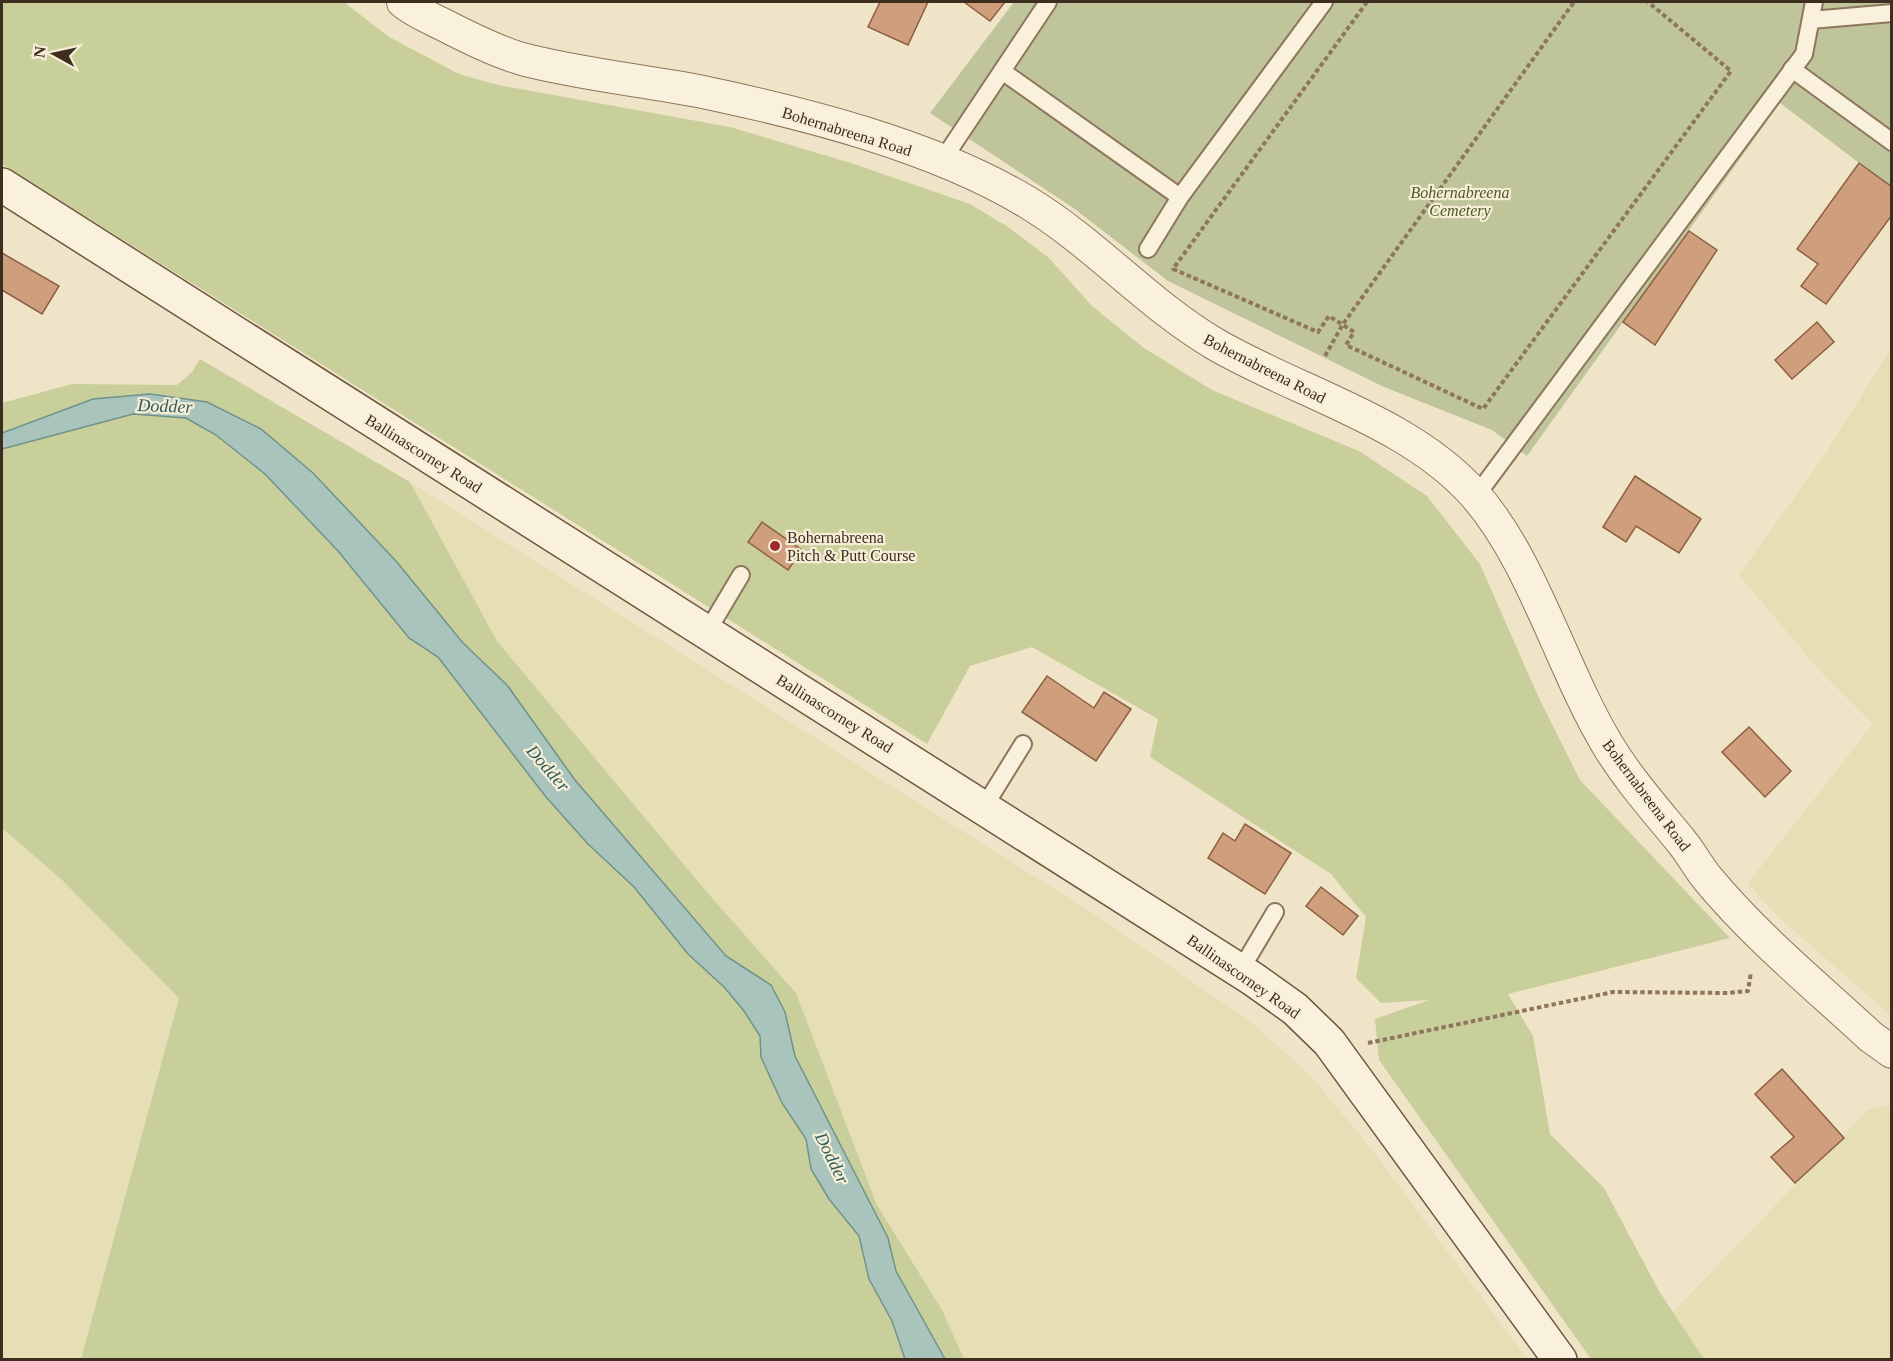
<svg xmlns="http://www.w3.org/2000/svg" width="1893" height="1361" viewBox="0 0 1893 1361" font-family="'Times New Roman',serif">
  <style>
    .farmland { fill: #e6deb5 }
    .green { fill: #c9cf9b }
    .cemetery { fill: #bfc49a }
    .water { fill: #a9c4bc; stroke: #6f938a; stroke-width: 1.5 }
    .building { fill: #cf9f7d; stroke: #8d5f41; stroke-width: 1.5 }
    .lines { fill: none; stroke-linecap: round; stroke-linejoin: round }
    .service-casing { stroke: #8d765c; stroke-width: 20 }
    .minor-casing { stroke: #8d765c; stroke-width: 34 }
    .secondary-casing { stroke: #6f573f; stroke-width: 36 }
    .path { stroke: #8d765c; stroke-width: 4; stroke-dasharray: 4.5 3; stroke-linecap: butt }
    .service { stroke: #faf1dc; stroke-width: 16 }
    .minor { stroke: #faf1dc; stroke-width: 32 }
    .secondary { stroke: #faf1dc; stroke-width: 33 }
    .poi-dot { fill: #9e2a2b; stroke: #f7eed8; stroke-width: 2 }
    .labels { text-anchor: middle; stroke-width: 4.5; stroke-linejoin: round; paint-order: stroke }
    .street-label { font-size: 16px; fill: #3d2e20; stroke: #f7eed8 }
    .park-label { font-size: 16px; font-style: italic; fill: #4d5a26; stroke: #f7eed8 }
    .poi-label { font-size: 16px; fill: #3d2e20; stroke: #f7eed8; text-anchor: start }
    .water-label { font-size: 18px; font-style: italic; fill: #2f5d5a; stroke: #f7eed8 }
  </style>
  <rect width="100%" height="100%" fill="#f0e4c8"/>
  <g class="farmland">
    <path d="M1891 348V1016L1773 912 1748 883 1873 724 1819 670 1739 575 1826 453Z"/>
    <path d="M410 482 1094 914 1252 1023 1311 1076 1373 1151 1527 1359H964L942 1310 877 1205 796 993 706 891 497 641Z"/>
    <path d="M2 828 60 878 179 997 81 1359H2Z"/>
    <path d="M1891 1104V1359H1704L1673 1312 1867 1110Z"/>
  </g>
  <g class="green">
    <path d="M2 2H344L389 37 459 74 498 85 730 127 851 163 970 204 1008 227 1049 258 1092 306 1144 348 1212 390 1359 451 1427 496 1480 564 1538 696 1580 780 1730 938 1508 994 1533 1036 1550 1134 1604 1188 1659 1291 1704 1359H1591L1379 1060 1375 1019 1429 1000 1381 1003 1356 978 1366 917 1331 874 1150 757 1158 719 1032 647 970 666 927 744 2 164Z"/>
    <path d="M200 359 410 482 497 641 706 891 796 993 877 1205 942 1310 964 1359H81L179 998 60 878 2 828V403L72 384 177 385 192 372Z"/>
  </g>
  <path class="cemetery" d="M1014 2H1891V187L1780 103 1527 456 1492 430 1384 387 1168 281 1072 207 930 113Z"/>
  <path class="water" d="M150 394 207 402 261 429 313 473 396 561 463 643 507 685 575 780 726 956 771 985 785 1012 795 1056 888 1238 896 1271 945 1359H905L892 1321 869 1279 859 1236 829 1199 811 1169 806 1139 782 1103 761 1057 760 1036 744 1011 724 987 688 954 634 887 588 844 546 797 438 657 409 638 338 551 265 474 216 435 186 418 133 414 2 449V433L93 399Z"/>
  <g class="building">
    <path d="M880 2H928L908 45 868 27Z"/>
    <path d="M964 2H1005L990 21Z"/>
    <path d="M1859 163 1892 187V215L1826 304 1801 286 1818 264 1797 249Z"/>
    <path d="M1689 231 1717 250 1655 345 1623 322Z"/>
    <path d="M2 253 59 286 42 314 2 290Z"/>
    <path d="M1817 322 1834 342 1792 379 1775 360Z"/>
    <path d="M1635 476 1701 519 1679 553 1636 526 1626 542 1603 527Z"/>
    <path d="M762 522 802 550 788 570 748 542Z"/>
    <path d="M1047 676 1094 708 1104 692 1131 709 1096 761 1022 712Z"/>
    <path d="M1749 727 1791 771 1765 797 1722 752Z"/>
    <path d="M1245 824 1291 853 1265 894 1208 858 1223 833 1235 841Z"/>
    <path d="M1321 887 1358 916 1343 935 1306 906Z"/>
    <path d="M1782 1069 1844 1138 1795 1183 1771 1157 1794 1137 1755 1094Z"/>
  </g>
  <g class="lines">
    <g class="service-casing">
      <g id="service">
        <path d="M1811 20 1892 13"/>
        <path d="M1792 69 1892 142"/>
        <path d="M1002 71 1180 197"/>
        <path d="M942 161 1048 2"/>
        <path d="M1148 249 1180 197 1324 2"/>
        <path d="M1476 496 1804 54 1814 2"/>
        <path d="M707 632 741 575"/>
        <path d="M984 807 1023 744"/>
        <path d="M1240 971 1275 912"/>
      </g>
    </g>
    <g class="minor-casing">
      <path id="minor" d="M403 2C415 12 430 18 444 25 469 38 495 51 522 59 579 74 640 80 698 91 804 113 934 146 1027 202 1095 243 1147 304 1215 344 1299 393 1409 421 1474 494 1532 559 1561 667 1607 744 1628 779 1655 809 1681 841 1691 853 1698 867 1708 879 1756 937 1816 986 1871 1037L1892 1052"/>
    </g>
    <g class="secondary-casing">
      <path id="secondary" d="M2 185 1253 979 1295 1009 1329 1042 1560 1360"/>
    </g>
    <g class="path">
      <path d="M1367 2 1173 269 1318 332 1329 316 1354 332 1346 345 1483 409 1731 71 1648 2"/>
      <path d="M1325 356 1343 324 1574 2"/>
      <path d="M1368 1043 1613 992 1728 993 1748 991 1751 972"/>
    </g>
    <use href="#service" class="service"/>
    <use href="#minor" class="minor"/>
    <use href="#secondary" class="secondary"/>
  </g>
  <circle class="poi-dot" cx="775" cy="546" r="6"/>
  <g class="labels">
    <g class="street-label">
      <text transform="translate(847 131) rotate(17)" y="6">Bohernabreena Road</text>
      <text transform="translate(1265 368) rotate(27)" y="6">Bohernabreena Road</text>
      <text transform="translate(424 453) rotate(32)" y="6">Ballinascorney Road</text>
      <text transform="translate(835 713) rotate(32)" y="6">Ballinascorney Road</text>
      <text transform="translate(1647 795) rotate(53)" y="6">Bohernabreena Road</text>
      <text transform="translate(1244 976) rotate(35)" y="6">Ballinascorney Road</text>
    </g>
    <g class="park-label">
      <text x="1460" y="198">Bohernabreena<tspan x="1460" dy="18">Cemetery</tspan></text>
    </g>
    <g class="poi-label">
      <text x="787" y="543">Bohernabreena<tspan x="787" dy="18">Pitch &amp; Putt Course</tspan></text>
    </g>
    <g class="water-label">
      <text transform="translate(165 406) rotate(2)" y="6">Dodder</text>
      <text transform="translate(548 768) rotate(49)" y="6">Dodder</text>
      <text transform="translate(832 1158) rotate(64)" y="6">Dodder</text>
    </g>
  </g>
  <rect width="1893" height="1361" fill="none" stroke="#3d2e20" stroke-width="6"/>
  <g transform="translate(54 54) rotate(278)" stroke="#f7eed8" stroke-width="4.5" paint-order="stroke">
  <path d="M0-4.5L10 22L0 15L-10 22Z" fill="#3d2e20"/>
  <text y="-9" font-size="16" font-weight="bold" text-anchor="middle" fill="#3d2e20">N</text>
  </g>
</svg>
